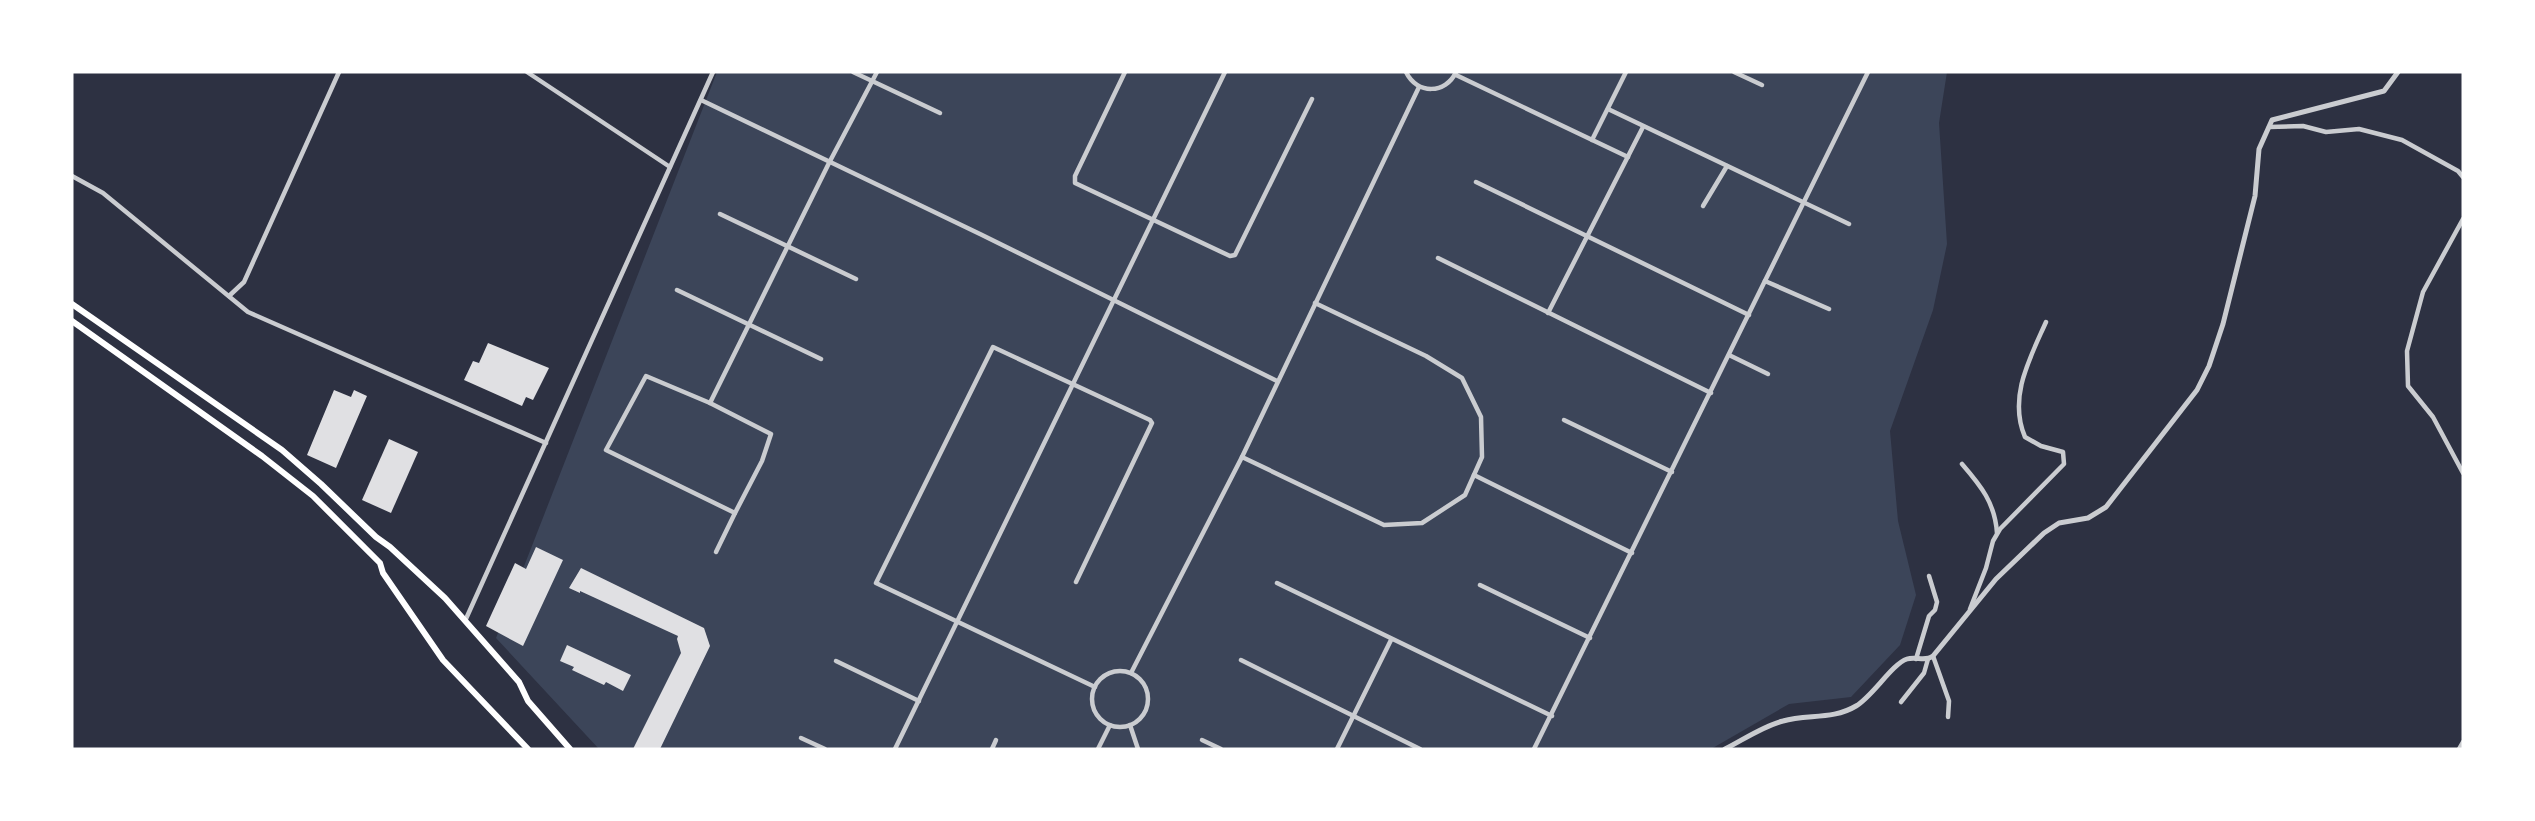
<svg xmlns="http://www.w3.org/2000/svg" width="2535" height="821" viewBox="0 0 2535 821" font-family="Rubik,sans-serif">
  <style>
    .green { fill: #3c4559 }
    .building { fill: #e0e0e3 }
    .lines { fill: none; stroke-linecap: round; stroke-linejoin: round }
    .minor { stroke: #caccd0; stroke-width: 4.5 }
    .tertiary { stroke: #caccd0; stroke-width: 5 }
    .primary { stroke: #fff; stroke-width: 6 }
  </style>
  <rect width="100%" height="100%" fill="#2d3142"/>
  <path class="green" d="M717 72H1947L1939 123 1947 244 1933 310 1890 431 1898 521 1916 595 1900 645 1851 697 1789 704 1711 749H599L496 638Z"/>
  <g class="building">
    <path d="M488 343 549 368 533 400 526 397 522 406 464 380 473 361 479 363Z"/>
    <path d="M334 390 351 397 354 390 367 396 336 468 307 455Z"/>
    <path d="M389 439 418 452 391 513 362 500Z"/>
    <path d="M536 547 563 560 523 646 486 626 515 563 526 569Z"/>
    <path d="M581 568 704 628 710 646 660 749H633L681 653 677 639 678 636 580 591V593L569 588Z"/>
    <path d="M567 645 631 675 623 691 606 682 604 685 572 670 574 667 560 661Z"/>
  </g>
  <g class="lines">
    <g class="minor">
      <path d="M527 72 670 167"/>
      <path d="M853 72 940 113"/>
      <path d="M1125 72 1075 176V183L1230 256 1235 255 1312 99"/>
      <path d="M1406 72C1417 95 1446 94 1456 72"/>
      <path d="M1734 72 1762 85"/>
      <path d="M1456 75 1628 157"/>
      <path d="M701 100 980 234 1277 381"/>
      <path d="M1608 109 1849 224"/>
      <path d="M2269 127 2303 126 2326 132 2359 129 2402 140 2458 171 2463 177"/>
      <path d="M1592 140 1626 72"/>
      <path d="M72 176 103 193 248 312 546 443"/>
      <path d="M1476 182 1749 315"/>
      <path d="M1703 206 1727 166"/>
      <path d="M720 214 856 279"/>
      <path d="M2463 219 2423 292 2407 351 2408 386 2433 417 2463 473"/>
      <path d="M1438 258 1711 393"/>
      <path d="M1765 281 1829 309"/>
      <path d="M677 290 821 359"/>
      <path d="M229 296 244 282 339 72"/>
      <path d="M1548 313 1643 127"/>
      <path d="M1729 355 1768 374"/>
      <path d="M646 376 710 403 771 434 762 461 735 513 606 450Z"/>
      <path d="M710 403 829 163 877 72"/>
      <path d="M1564 420 1672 472"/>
      <path d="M1242 457 1384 525 1422 523 1465 495 1482 457 1481 417 1462 378 1426 356 1315 303"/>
      <path d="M1962 464C1981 486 1995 503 1997 533"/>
      <path d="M1474 475 1632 553"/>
      <path d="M716 552 735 513"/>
      <path d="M1076 582 1152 423 1150 420 993 347 876 583 1095 687"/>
      <path d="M1277 583 1552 716"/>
      <path d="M1480 585 1590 638"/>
      <path d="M1970 609 1986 568 1993 541 2000 529 2064 464 2063 452 2041 446 2025 437C2008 397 2030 358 2046 322"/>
      <path d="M465 621 713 72"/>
      <path d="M1933 656 1949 701 1948 717"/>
      <path d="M1916 659 1929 616 1935 610 1937 602 1929 576"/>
      <path d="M1241 660 1420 749"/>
      <path d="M836 661 919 701"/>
      <circle cx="1120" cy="699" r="28"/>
      <path d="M1131 673 1242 457 1419 87"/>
      <path d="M1901 702 1924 673 1928 659"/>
      <path d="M1130 725 1138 749"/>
      <path d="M801 738 825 749"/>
      <path d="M1202 740 1221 749"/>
      <path d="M895 749 1225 72"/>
      <path d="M992 749 996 740"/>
      <path d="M1098 749 1110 725"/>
      <path d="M1337 749 1391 640"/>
      <path d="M1534 749 1868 72"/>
      <path d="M2459 749 2463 742"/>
    </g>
    <path class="tertiary" d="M1725 749C1743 740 1763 726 1783 721 1807 714 1833 720 1856 706 1873 696 1892 664 1907 659 1916 656 1925 662 1933 656L1996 579 2044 533 2059 523 2088 518 2106 507 2197 390 2209 366 2223 324 2255 196 2259 149 2272 120 2384 91 2398 72"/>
    <g class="primary">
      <path d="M72 304 282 450 321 484 376 537 390 547 445 598 519 682 528 701 570 749"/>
      <path d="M72 321 262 456 313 496 380 563 383 573 443 660 528 749"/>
    </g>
  </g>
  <rect width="2535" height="821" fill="none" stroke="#ffffff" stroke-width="147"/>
</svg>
